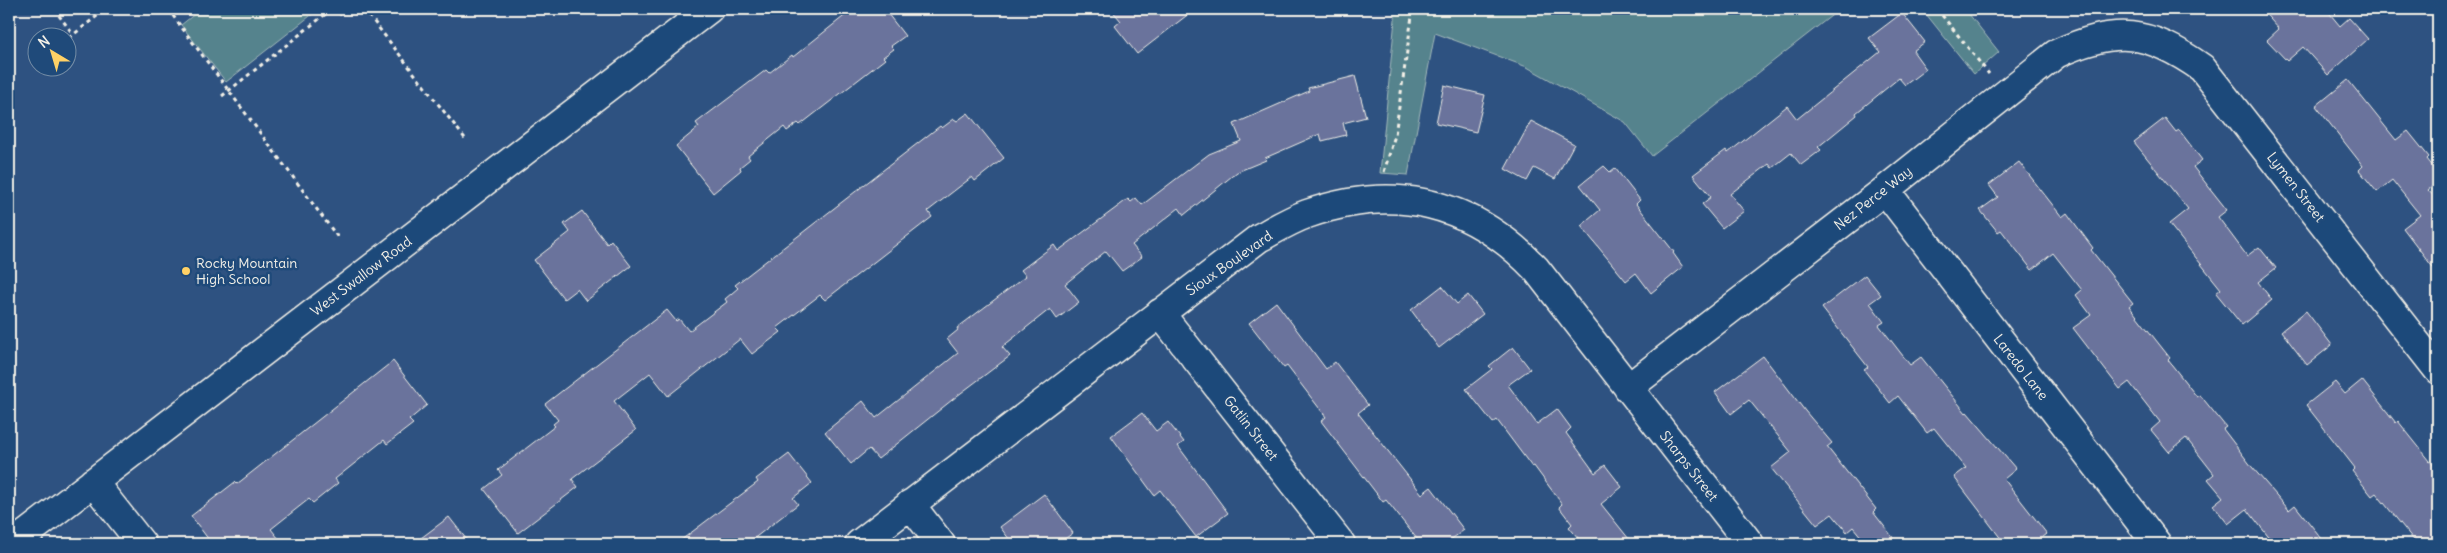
<svg xmlns="http://www.w3.org/2000/svg" width="2447" height="553" viewBox="0 0 2447 553" font-family="Delius,sans-serif">
<rect width="100%" height="100%" fill="#2e5281"/>
<filter id="ink" filterUnits="userSpaceOnUse"><feTurbulence type="fractalNoise" baseFrequency=".02" numOctaves="2"/><feDisplacementMap in="SourceGraphic" scale="10" xChannelSelector="R" yChannelSelector="G"/><feConvolveMatrix kernelMatrix="1 2 1 2 8 2 1 2 1" color-interpolation-filters="sRGB"/></filter>
<g filter="url(#ink)">
<!-- green -->
<path fill="#55838d" stroke="#a4baba" d="M201,9H319L226,82L181,25Z
M1396,9H1840L1652,156L1625,122L1527,67L1435,33L1408,175L1380,173Z
M1922,9H1965L1999,52L1974,74Z"/>
<!-- building -->
<path fill="#6a739c" stroke="#f4f1e8" d="M853,9H884L905,36L891,46L894,49L883,57L885,59L800,125L798,123L787,131L784,127L748,156L750,159L740,167L741,170L713,193L676,146L699,127L696,123L725,101L766,70L769,73L792,55L793,57Z
M1111,9H1195L1137,54L1115,26L1121,21Z
M2261,9H2326L2340,26L2349,18L2368,39L2328,75L2303,47L2287,61L2267,40L2279,29Z
M1902,13L1925,42L1913,51L1926,69L1905,85L1899,78L1856,113L1857,115L1818,147L1821,150L1801,165L1791,153L1772,168L1769,164L1730,194L1744,211L1722,228L1702,204L1711,197L1693,175L1726,150L1728,153L1787,106L1797,119L1880,52L1869,38Z
M1355,76L1366,117L1343,123L1346,135L1322,141L1320,134L1265,158L1266,160L1237,172L1184,215L1179,208L1132,245L1142,257L1122,271L1106,251L1065,284L1079,302L1057,319L1050,309L1002,347L1010,356L957,396L878,459L869,449L851,464L825,432L863,401L876,418L958,353L947,339L958,330L957,328L1026,276L1021,270L1054,245L1058,251L1128,199L1131,202L1136,198L1142,205L1209,154L1241,141L1234,124L1309,91L1308,88Z
M2348,80L2396,140L2408,131L2429,157L2427,159L2438,173V182L2428,190L2438,201V274L2403,228L2420,215L2392,180L2377,192L2359,170L2363,166L2316,106Z
M1444,85L1485,95L1476,132L1436,123Z
M968,113L1004,158L975,181L972,177L928,211L932,217L825,300L820,295L777,328L781,332L752,354L740,339L668,396L650,373L614,401L636,430L572,479L578,487L518,533L484,489L502,475L498,470L555,426L553,424L558,420L545,404L667,310L676,321L679,319L689,331L727,302L725,299L738,288L735,285L940,126L942,128L954,119L957,121Z
M2165,118L2176,132L2179,130L2202,160L2193,167L2227,210L2218,217L2247,256L2259,247L2276,268L2258,282L2272,300L2242,325L2216,293L2221,289L2169,224L2188,209L2134,142Z
M1531,121L1574,144L1555,179L1534,168L1527,181L1505,169Z
M2019,162L2062,217L2067,213L2087,240L2093,248L2091,250L2133,303L2129,306L2170,358L2168,360L2197,397L2200,395L2226,427L2223,429L2252,467L2289,510L2295,505L2326,544H2274L2247,509L2228,524L2213,505L2223,497L2208,479L2214,474L2186,438L2169,452L2151,430L2160,422L2129,382L2120,389L2073,328L2091,315L2076,295L2082,290L2053,253L2032,270L2001,230L1998,232L1980,210L1998,197L1989,185Z
M1604,166L1610,172L1615,168L1640,200L1636,204L1674,252L1673,253L1683,267L1651,293L1636,273L1626,281L1581,226L1600,210L1580,185Z
M582,211L607,244L611,240L631,266L586,301L577,289L564,299L534,260L570,232L564,224Z
M1865,275L1881,295L1870,303L1884,322L1879,325L1910,365L1921,357L1966,413L1967,412L2016,469L2004,479L2047,534L2034,544H2005L1954,477L1966,468L1934,428L1927,433L1898,396L1890,403L1864,370L1868,367L1822,308Z
M1442,286L1457,304L1468,295L1483,314L1439,348L1411,310Z
M1276,302L1326,369L1335,362L1368,405L1358,413L1422,494L1431,487L1464,530L1445,544H1421L1386,500L1383,502L1321,421L1326,417L1287,366L1284,368L1249,323Z
M2306,311L2332,345L2307,365L2281,331Z
M1513,347L1530,369L1508,385L1537,424L1557,409L1571,428L1566,433L1595,473L1605,465L1622,487L1601,504L1633,544H1583L1569,527L1572,524L1559,507L1562,504L1534,466L1532,467L1497,420L1493,423L1466,389L1492,369L1489,366Z
M1763,356L1805,411L1832,443L1827,447L1876,509L1873,512L1898,544H1867L1853,527L1847,532L1832,514L1817,525L1771,468L1791,452L1749,400L1731,414L1715,392Z
M393,361L427,405L409,420L413,424L387,444L384,440L335,479L338,483L313,503L309,499L271,529L283,544H212L191,516L235,482L237,484Z
M2362,380L2396,423L2398,421L2438,471V544H2417L2376,493L2372,496L2352,471L2355,468L2306,405L2335,382L2345,394Z
M1142,413L1156,431L1168,422L1184,442L1178,446L1228,513L1196,537L1160,490L1154,495L1111,436Z
M789,454L812,483L793,498L798,504L747,544H676L758,482L756,479Z
M1044,494L1073,533L1058,544H1013L1000,527Z
M449,517L470,544H413Z"/>
<g fill="none" stroke-linecap="round" stroke-linejoin="round">
<!-- minor casing -->
<g stroke="#f4f1e8" stroke-width="31">
<path id="minor" d="M1885,190L2157,544
M1160,313L1341,544
M1628,388L1885,190L2056,54C2116,26 2148,30 2202,68L2438,370
M93,482L142,544
M910,504L941,544
M13,544L709,9
M859,544L1259,238C1274,230 1290,220 1307,214C1396,183 1471,201 1536,269L1750,544"/>
</g>
<!-- path -->
<path stroke="#f4f1e8" stroke-width="3" stroke-dasharray="4 4" stroke-linecap="butt" d="M54,9L73,34
M168,9L339,239
M334,9L339,15L346,9
M364,9L467,141
M1937,9L1989,74
M69,38L106,9
M222,96L332,9
M1384,172L1395,135L1413,9"/>
<!-- minor -->
<use href="#minor" stroke="#1f4a7a" stroke-width="28"/>
</g>
</g>
<!-- markers -->
<circle fill="#ffd166" stroke="#1f4a7a" stroke-width="2" cx="186" cy="271" r="5"/>
<g text-anchor="middle" stroke-width="5" stroke-linejoin="round" paint-order="stroke">
<!-- street labels -->
<g font-size="14" fill="#f4f1e8" stroke="#1f4a7a">
<text transform="translate(2296 187) rotate(52)" y="5">Lymen Street</text>
<text transform="translate(1873 198) rotate(-38)" y="5">Nez Perce Way</text>
<text transform="translate(1229 263) rotate(-35)" y="5">Sioux Boulevard</text>
<text transform="translate(361 276) rotate(-37)" y="5">West Swallow Road</text>
<text transform="translate(2021 367) rotate(52)" y="5">Laredo Lane</text>
<text transform="translate(1251 428) rotate(52)" y="5">Gatlin Street</text>
<text transform="translate(1689 466) rotate(52)" y="5">Sharps Street</text>
</g>
<!-- poi labels -->
<g font-size="14" fill="#f4f1e8" stroke="#1f4a7a" text-anchor="start">
<text x="196" y="268">Rocky Mountain<tspan x="196" dy="16">High School</tspan></text>
</g>
</g>
<!-- margin -->
<rect width="2447" height="553" fill="none" stroke="#1f4a7a" stroke-width="30"/>
<rect x="15" y="15" width="2417" height="523" fill="none" stroke="#f4f1e8" stroke-width="2" filter="url(#ink)"/>
<!-- north arrow -->
<g transform="translate(52 52) rotate(322)"><circle r="24" fill="#1f4a7a" stroke="#748da6"/>
<path d="M0-4L9 19L0 12L-9 19Z" fill="#ffd166"/>
<text y="-8" font-size="14" font-weight="bold" text-anchor="middle" fill="#f4f1e8">N</text>
</g>
</svg>
